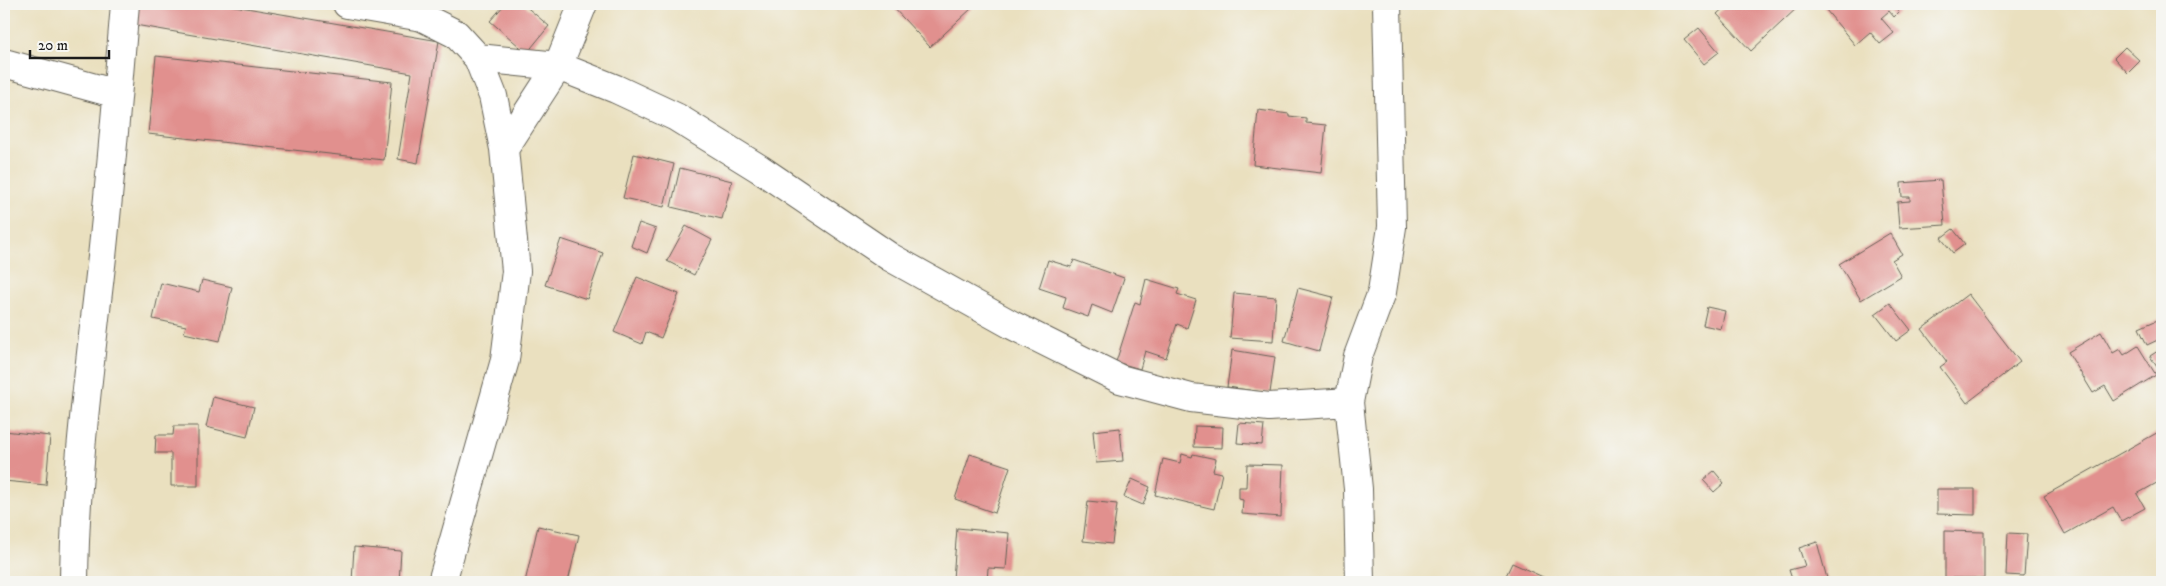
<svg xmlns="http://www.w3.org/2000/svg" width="2166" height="586" viewBox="0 0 2166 586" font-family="'IM FELL DW Pica',serif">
<rect width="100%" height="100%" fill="#f6f6f2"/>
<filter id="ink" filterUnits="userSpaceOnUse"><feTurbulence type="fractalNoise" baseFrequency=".02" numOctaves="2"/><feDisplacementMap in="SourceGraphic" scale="10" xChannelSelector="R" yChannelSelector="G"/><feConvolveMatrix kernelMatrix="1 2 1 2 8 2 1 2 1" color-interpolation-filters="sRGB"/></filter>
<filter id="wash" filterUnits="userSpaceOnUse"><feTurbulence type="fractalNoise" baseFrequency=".0096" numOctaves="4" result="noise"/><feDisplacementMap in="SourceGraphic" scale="20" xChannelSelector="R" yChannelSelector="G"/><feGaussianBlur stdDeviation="1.12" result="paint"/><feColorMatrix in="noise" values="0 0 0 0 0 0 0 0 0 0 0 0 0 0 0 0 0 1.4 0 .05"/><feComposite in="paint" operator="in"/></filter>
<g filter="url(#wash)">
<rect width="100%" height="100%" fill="#eae0bf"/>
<g id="blocks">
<!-- building -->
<path fill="#e1908e" d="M138,4H223L439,41L418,163L398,159L412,73L135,25Z
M505,4H523L549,26L527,53L490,21Z
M890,4H968L972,8L930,47Z
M1728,4H1797L1799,6L1751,51L1717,14Z
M1821,4H1893L1899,12L1894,17L1889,11L1881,18L1894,33L1880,44L1870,32L1855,45Z
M1699,28L1719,52L1704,64L1684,40Z
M2125,47L2140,61L2128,73L2114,58Z
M156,56L392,82L384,160L148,134Z
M1258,110L1289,114V116L1306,118V123L1326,125L1321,173L1253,165Z
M634,154L674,164L664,207L623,198Z
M680,168L732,181L722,219L671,207Z
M1941,180L1945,225L1899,228L1897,202L1910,201V197H1902L1901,183Z
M639,223L656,229L647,253L631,246Z
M686,226L712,240L694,275L667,261Z
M1953,229L1965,244L1953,253L1941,238Z
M1890,233L1902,254L1892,260L1901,276L1861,300L1839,264Z
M561,239L603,253L587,299L545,285Z
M1048,260L1071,267L1074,260L1124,278L1112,313L1092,305L1088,317L1063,308L1066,297L1039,288Z
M637,277L679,294L661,338L646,332L642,344L614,332Z
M1146,279L1179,289L1177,294L1196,300L1187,328L1177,324L1166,358L1145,351L1140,369L1116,362L1135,302L1140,304Z
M202,280L232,287L220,341L184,333L186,326L153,319L161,283L199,292Z
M1298,288L1333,297L1319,351L1284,341Z
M1234,293L1276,297L1273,341L1230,338Z
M1968,294L2020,362L1967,403L1940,367L1947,362L1922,329Z
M1890,303L1911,330L1896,341L1875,314Z
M1707,307L1725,311L1721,329L1703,325Z
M2162,318V338L2147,345L2139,328Z
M2101,332L2113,353L2120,349L2124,355L2138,346L2156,375L2114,401L2105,386L2093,393L2068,352Z
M2161,349L2162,351V375L2150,356Z
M1232,350L1275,357L1270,393L1227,387Z
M213,397L254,407L247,437L206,427Z
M1239,423L1264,425L1262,445L1237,443Z
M174,426H198V486H171V453H155L156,435H173Z
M1195,426L1223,427L1222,448L1194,447Z
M1120,428L1123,461L1096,463L1093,431Z
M2162,430V480L2137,494L2145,508L2121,521L2113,507L2065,534L2044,496Z
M4,431L50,436L46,485L4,481Z
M970,454L1010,467L995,513L955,499Z
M1182,454L1192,457L1193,454L1216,459L1213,471L1222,473L1214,509L1155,495L1163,459L1180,463Z
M1247,464L1283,465L1281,517L1242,514L1243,500L1239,499V487H1246Z
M1714,471L1724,483L1714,492L1703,480Z
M1132,479L1150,487L1143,505L1124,497Z
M1937,489H1975V515L1937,514Z
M1088,501L1117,504L1112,544L1083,541Z
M538,526L579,535L568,582H525Z
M957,528L1009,533L1006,569L988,568L987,582L953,579Z
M1945,531L1984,532V578H1945Z
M2008,533L2027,534L2024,576L2006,575Z
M1817,542L1828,582H1793L1789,570L1805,566L1799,548Z
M354,547L401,551L399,582H352Z
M1512,563L1554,582H1503Z"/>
</g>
</g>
<g filter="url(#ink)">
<use href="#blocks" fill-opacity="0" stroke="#646155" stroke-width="1"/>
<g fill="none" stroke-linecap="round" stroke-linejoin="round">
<!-- minor casing -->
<g stroke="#646155" stroke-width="30">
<path id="minor" d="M347,4L422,17L456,34L478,58L493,96L504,149L516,271L505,360L442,582
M478,58L558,66L616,89L676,117L760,169L890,257L1012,325L1120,379L1191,398L1269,407L1349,402
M4,63L117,94
M504,149L558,66L583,4
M74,582C75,473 90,365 102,257C111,173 118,88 125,4
M1360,582L1358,489L1349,402L1358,356L1382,292L1392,227L1387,4"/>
</g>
<!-- minor -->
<use href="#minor" stroke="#fff" stroke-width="28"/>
</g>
</g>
<!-- margin -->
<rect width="2166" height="586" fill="none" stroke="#f6f6f2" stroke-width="20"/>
<!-- scale -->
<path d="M30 50v8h79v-8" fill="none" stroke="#1c1c1c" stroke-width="2.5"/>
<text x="38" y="50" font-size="15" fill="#1c1c1c" stroke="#f6f6f2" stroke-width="4" paint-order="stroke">20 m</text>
</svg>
